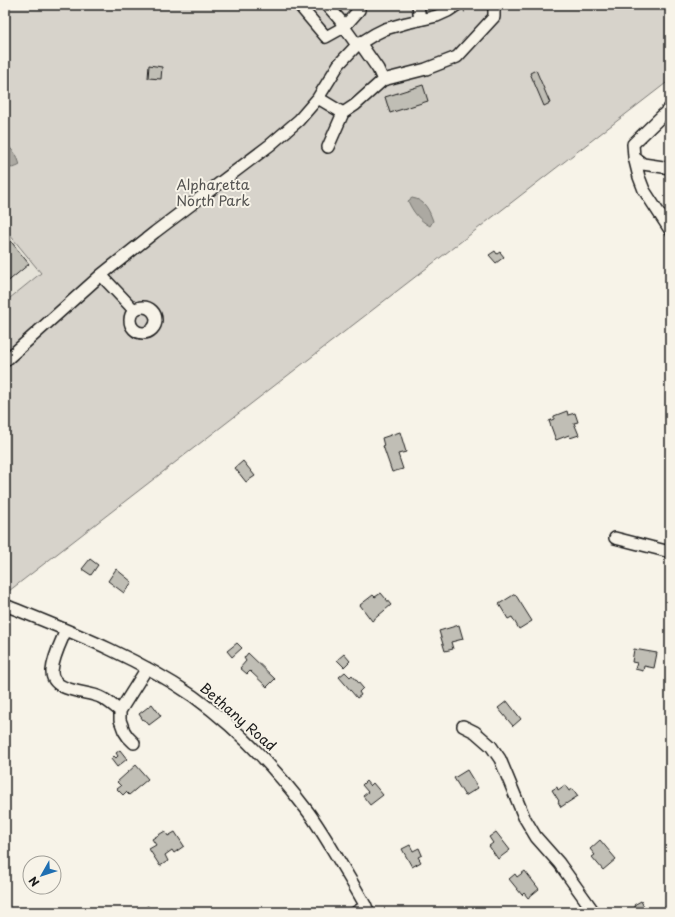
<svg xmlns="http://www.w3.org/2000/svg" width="675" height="917" viewBox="0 0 675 917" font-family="'Playpen Sans',sans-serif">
<rect width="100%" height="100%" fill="#f7f3e8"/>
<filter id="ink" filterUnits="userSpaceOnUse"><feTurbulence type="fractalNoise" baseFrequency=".025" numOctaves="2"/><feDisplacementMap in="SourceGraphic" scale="8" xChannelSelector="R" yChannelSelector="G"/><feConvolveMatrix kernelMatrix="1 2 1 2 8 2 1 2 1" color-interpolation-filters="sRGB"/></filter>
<g filter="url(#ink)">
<!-- built -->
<path fill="#e6e3d9" d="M5,229L41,273L5,302Z"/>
<!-- green -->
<path fill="#d7d3cb" stroke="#7a7874" d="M5,5H670V80L5,594V302L41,273L5,229Z"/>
<!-- water -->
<path fill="#aca9a2" stroke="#72716c" d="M5,142L17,156L20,165C15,168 10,169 5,166Z
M412,198C425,200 429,210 433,221L430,226C419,220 413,212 408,201Z"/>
<!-- building -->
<path fill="#c0beb5" stroke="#1c1c1c" d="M149,65L162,67L161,79L148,78Z
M536,70L550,103L544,106L530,73Z
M423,85L428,101L390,113L385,97Z
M5,234L29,264L5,284Z
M495,251L497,254L500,252L504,257L496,263L489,255Z
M567,411L568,415L575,413L578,422L574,423L579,435L570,438L569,435L556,440L549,421L554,419V416Z
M400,432L406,452L398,454L403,469L392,472L383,446H384L382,438Z
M243,461L255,476L246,482L235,468Z
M90,559L98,565L91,575L82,569Z
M116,569L132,582L124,593L108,581Z
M381,593L391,605L372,621L360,605L373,595L375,597Z
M515,594L532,621L519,629L512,617L508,619L499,604Z
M459,625L463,639L451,642L453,649L445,651L439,631Z
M237,643L242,648L232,657L227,651Z
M634,649L657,653L654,668L644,666L643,671L635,669L637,663L632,662Z
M248,653L275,679L267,687L250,671L247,674L240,668L246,661L244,658Z
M344,654L350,661L344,667L337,660Z
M345,672L350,677L352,675L363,688L359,692L361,695L357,698L339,677Z
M507,701L521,719L513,726L498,708Z
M152,704L161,716L149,725L145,720H143L139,714Z
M120,750L127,759L117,767L111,759L114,756L116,758L118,756L116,753Z
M136,765L148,779L129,795L126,792L123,795L117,789L121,786L117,782Z
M467,770L478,788L465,796L454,778Z
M366,781L370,786L373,783L383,795L370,805L363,796L368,792L362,785Z
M565,785L569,791L573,789L578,796L561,807L558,802L559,801L552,790L557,787L558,790Z
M165,831L168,836L175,832L184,846L174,853L172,850L165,855L168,861L160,866L149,849L156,845L152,839Z
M496,832L510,850L498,859L489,846L493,843L489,837Z
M600,840L616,859L603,870L592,857L595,855L590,849Z
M410,845L413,851L419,848L422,855L418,857L421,862L412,867L402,849Z
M525,871L539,889L528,898L524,893L522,895L509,879L515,874L517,877Z
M641,901L647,912H629L636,908L634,905Z
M148,906L151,912H138Z"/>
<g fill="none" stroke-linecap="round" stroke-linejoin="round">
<!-- minor casing -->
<g stroke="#1c1c1c" stroke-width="14">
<path id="minor" d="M299,5L326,37L344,27L359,10L355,5
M327,5L340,20L344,27L357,45
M418,5L420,20
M360,43L378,69L383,80
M318,98L343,113
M670,108L633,144L634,157L643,164L670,168
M328,147L343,113L355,105L383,80L426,69L457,57L494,17V5
M634,157L639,177L644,190L670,230
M101,275L134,310
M130 320a13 13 0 1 1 26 0a13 13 0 1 1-26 0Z
M5,361L101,275L155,232L270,145L299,120L318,98L339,64L357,45L375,34L385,29L406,23L437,16L448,11L457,5
M615,538L670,552
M5,605C69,631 135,656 193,696C236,727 274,767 306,809C316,822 325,837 334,852C346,872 358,892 369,912
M66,630C61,642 53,657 52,671C51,692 87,691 100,697C107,700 114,706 120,711
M463,726L475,732L491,746L500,759L524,817L536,837L559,863L594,912
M134,743L128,737L124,731L120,720V711L147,668
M356,912L366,906"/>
</g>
<!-- path -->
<path stroke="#1c1c1c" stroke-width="1.5" stroke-dasharray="1 3" stroke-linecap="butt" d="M464,12L472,5"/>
<!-- minor -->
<use href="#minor" stroke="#f7f3e8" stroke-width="11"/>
</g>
</g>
<g text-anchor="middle" stroke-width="4" stroke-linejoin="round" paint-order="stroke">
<!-- park labels -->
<g font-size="14" fill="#545351" stroke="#f7f3e8">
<text x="213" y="190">Alpharetta<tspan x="213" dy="16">North Park</tspan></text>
</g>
<!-- street labels -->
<g font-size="14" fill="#1c1c1c" stroke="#f7f3e8">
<text transform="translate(238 717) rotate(41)" y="5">Bethany Road</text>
</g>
</g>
<!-- margin -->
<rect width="675" height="917" fill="none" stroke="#f7f3e8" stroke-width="20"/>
<rect x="10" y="10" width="655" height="897" fill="none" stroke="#1c1c1c" stroke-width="1.5" filter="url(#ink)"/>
<!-- north arrow -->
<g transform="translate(42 875) rotate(231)"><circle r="19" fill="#f7f3e8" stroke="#9f9d96"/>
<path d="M0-3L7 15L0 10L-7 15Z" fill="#1f6fb2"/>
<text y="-6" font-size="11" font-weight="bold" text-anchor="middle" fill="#1c1c1c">N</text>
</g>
</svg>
